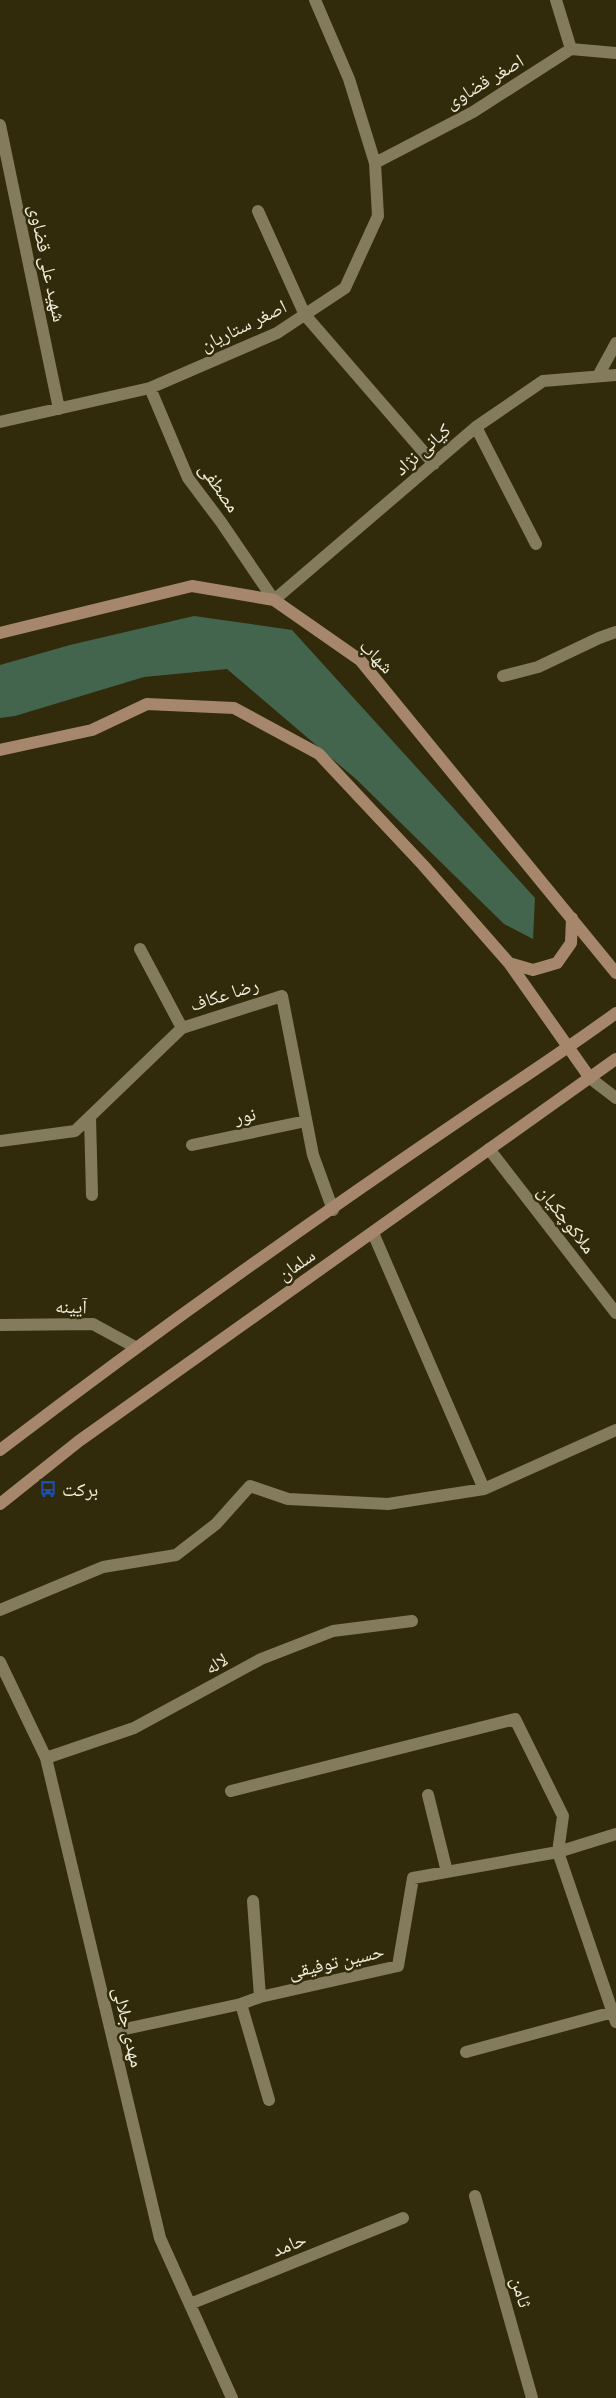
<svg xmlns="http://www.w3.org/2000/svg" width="616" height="2398" viewBox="0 0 616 2398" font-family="'Zilla Slab','Noto Naskh Arabic',serif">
<rect width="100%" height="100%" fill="#312a0b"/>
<!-- forest -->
<path fill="#44654d" d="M194,616L292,630L535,898L533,939L504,924L357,780L227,669L144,677L15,716L0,718V665L70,645Z"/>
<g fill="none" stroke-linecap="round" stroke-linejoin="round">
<!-- street -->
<path stroke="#837b5b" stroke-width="12" d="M556,0L571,49
M0,125L59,409
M375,163L473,112L571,49L616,53
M258,211L305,315L434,464
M598,376L616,343
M150,388L188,478L221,522L274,600L476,427L543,381L616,375
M0,422L150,388L277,333L345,288L378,216L375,163L349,79L315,0
M476,427L536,544
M503,676L538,667L599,638L616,632
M140,949L182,1028
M590,1078L616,1098
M90,1117L92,1195
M0,1141L75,1131L182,1028L282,996L313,1155L333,1210
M192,1145L306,1121
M489,1149L616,1313
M373,1233L484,1489
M0,1325L93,1324L135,1347
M0,1610L103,1567L176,1555L216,1524L250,1486L288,1499L388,1504L484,1489L616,1430
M0,1662L46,1758L160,2238L232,2398
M46,1758L134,1728L261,1659L333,1631L412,1621
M231,1791L515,1719L563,1816L558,1852L616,2022
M428,1795L447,1872
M253,1901L260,1997
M241,2004L269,2100
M111,2032L241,2004L260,1997L398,1966L413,1878L558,1852L616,1834
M466,2052L613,2012
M475,2196L532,2398
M190,2304L403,2218"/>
<!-- secondary -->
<path stroke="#a6876b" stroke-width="12" d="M0,633L192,586L274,600L360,660L616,973
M0,750L92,730L147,704L234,708L319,754L423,865L509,963L590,1078
M509,963L533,970L557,963L571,943L572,918
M0,1450C152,1334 308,1223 466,1116C516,1082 567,1049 616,1013
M0,1504L79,1441L616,1059"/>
</g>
<!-- icons -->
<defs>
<g id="bus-bare" transform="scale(1.35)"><path d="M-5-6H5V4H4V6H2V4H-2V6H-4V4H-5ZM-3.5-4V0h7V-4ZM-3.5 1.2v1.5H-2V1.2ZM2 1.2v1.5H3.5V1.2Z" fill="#1a4fb4" stroke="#312a0b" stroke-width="2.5" paint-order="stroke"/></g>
</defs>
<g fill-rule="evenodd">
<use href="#bus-bare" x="48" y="1489"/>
</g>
<g text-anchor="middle" stroke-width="5" stroke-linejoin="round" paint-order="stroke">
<!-- street labels -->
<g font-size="19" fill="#f0ecda" stroke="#312a0b">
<text transform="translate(484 81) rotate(-31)" y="7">اصغر قضاوی</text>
<text transform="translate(48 263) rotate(78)" y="7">شهید علی قضاوی</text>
<text transform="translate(243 325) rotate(-26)" y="7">اصغر ستاریان</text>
<text transform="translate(422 449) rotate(-41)" y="7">کیانی نژاد</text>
<text transform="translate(220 487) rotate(55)" y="7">مصطفی</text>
<text transform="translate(377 656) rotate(45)" y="7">شهاب</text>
<text transform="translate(224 994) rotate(-18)" y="7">رضا عکاف</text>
<text transform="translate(245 1115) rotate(-12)" y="7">نور</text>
<text transform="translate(567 1219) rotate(52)" y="7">ملاکوچکیان</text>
<text transform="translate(296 1264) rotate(-35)" y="7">سلمان</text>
<text transform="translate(71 1306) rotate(1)" y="7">آیینه</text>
<text transform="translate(216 1663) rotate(-30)" y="7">لاله</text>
<text transform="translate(336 1961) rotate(-13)" y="7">حسین توفیقی</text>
<text transform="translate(129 2027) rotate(77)" y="7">مهدی جلالی</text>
<text transform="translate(289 2244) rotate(-22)" y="7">حامد</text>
<text transform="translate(522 2292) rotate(74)" y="7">ثامن</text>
</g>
<!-- poi labels -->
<g font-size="19" fill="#f0ecda" stroke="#312a0b" text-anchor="start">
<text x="62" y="1496">برکت</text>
</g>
</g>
</svg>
